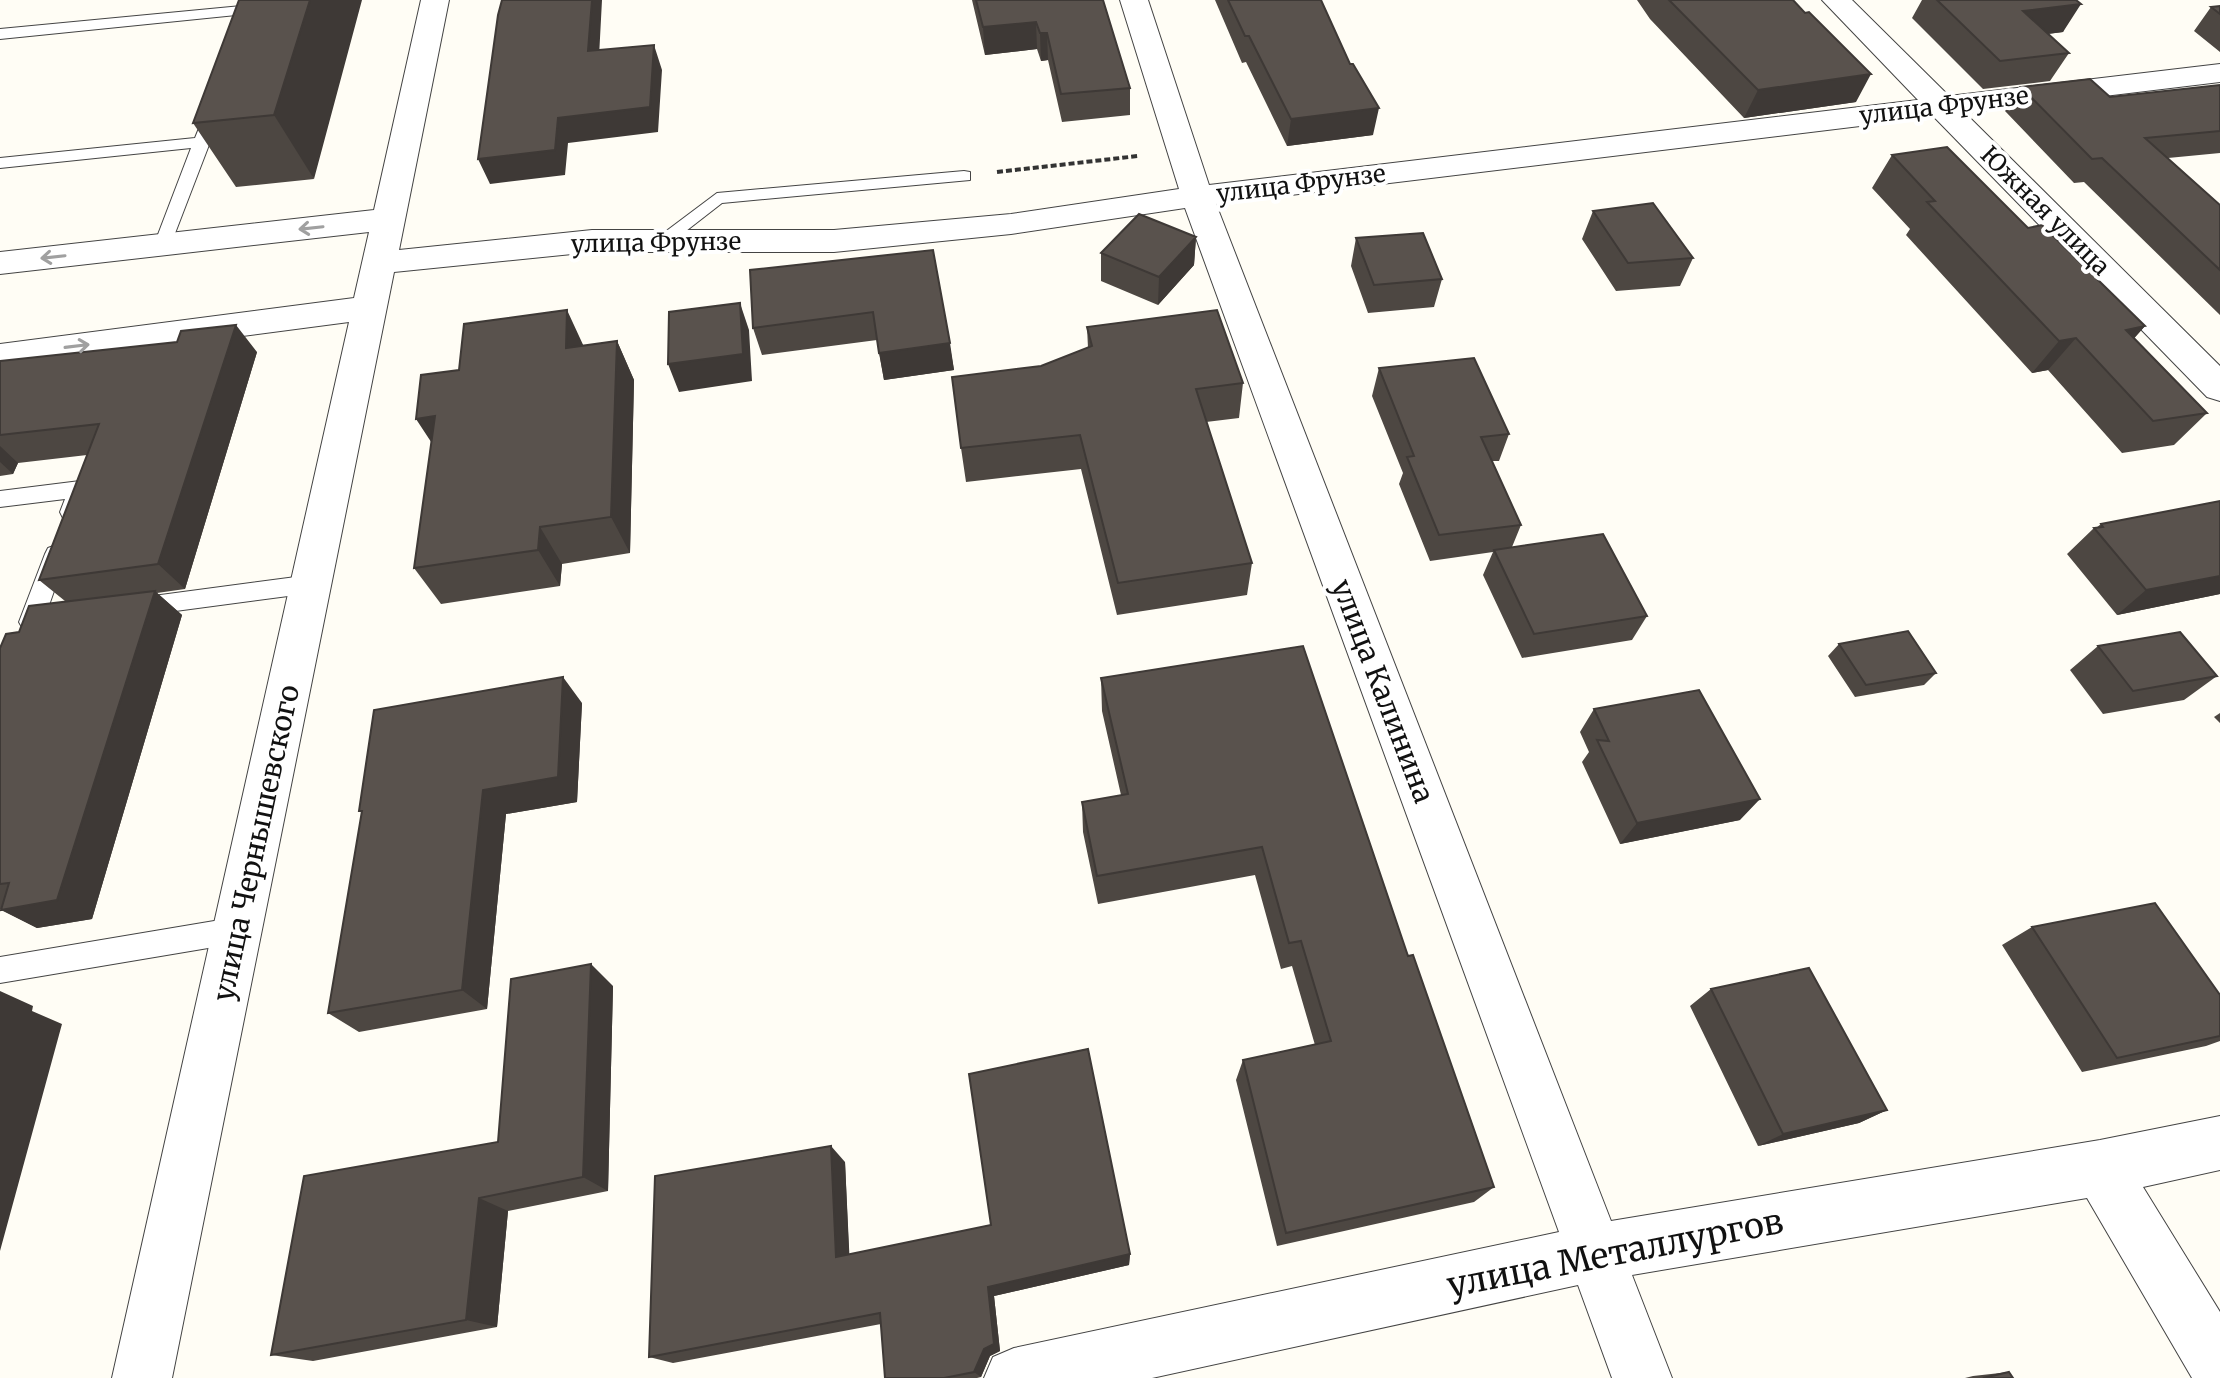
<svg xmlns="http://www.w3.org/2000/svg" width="2220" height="1378" viewBox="0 0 2220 1378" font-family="Merriweather,serif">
<rect width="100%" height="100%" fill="#fffdf5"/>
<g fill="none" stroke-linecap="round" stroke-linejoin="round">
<!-- service casing -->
<g stroke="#444" stroke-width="2">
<path id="service" d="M252,5L260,10L257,13L0,39V29Z
M214,106L222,111L169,249L163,251L154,245L191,148L0,168V158L195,138L206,111Z
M964,171L970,172V180L722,203L668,245H656L653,241L717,193Z
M80,481L91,489L79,518H63L60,512L65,499L0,507V491Z
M56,545L64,548L67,554L47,611L54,613L58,620L54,627L31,631L23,629L19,622L45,554L48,548Z
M311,575L319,578L322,584L319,590L311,593L138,616L130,614L127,607L130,600L138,598Z
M238,917L248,921L252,930L248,939L238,943L0,983V957Z"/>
</g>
<!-- minor casing -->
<g stroke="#444" stroke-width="2">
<path id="minor" d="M421,0H449L399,250L592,230H834L1011,214L1179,189L1120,0H1148L1209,185L1918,100L1822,0H1852L1949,96L2220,64V82L1965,113L2220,366V401L2207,397L1934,117L1216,204L1611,1221L2100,1140L2220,1116V1170L2143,1187L2220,1312V1378H2192L2087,1198L1632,1275L1672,1378H1612L1578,1285L1152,1378H984L993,1357L1014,1348L1559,1232L1185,208L1011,234L834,252H592L394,272L172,1378H112L349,322L0,368V344L354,298L369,232L0,274V252L374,210Z"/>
</g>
<!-- path -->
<path stroke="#333" stroke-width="4" stroke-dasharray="6 3" stroke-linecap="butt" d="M997,172L1138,156"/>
<!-- service -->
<use href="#service" fill="#fff" fill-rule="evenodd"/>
<!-- minor -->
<use href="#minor" fill="#fff" fill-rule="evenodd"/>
</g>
<!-- wall -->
<path fill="#4d4742" d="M239,0L314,179L236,187L193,123Z
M972,0H1103L1130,88V115L1062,122L1048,60L1041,61L1037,49L985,55Z
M1215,0H1321L1350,64L1373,135L1287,146L1246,62L1242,63Z
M1637,0H1793L1856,102L1744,118L1650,19Z
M1922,0H2076L2063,32L2048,34L2069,53L2050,81L1983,89L1912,18Z
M2220,6V52L2194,31L2211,7Z
M2220,85V153L2168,158L2220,205V315L2084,182L2074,183L2005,111L2021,87L2110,97Z
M1892,155L2028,228L2145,326L2134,338L2207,413L2174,445L2122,453L2048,370L2032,373L1906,235L1910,229L1872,188Z
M1593,211L1693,258L1680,286L1616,291L1582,239Z
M1196,237L1194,265L1158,305L1101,281V253Z
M1356,238L1442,279L1434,307L1368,313L1351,266Z
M933,250L954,370L884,380L877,340L762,355L753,328Z
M1087,327L1243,383L1239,418L1206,422L1252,563L1247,595L1117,615L1081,469L966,482L961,448L1041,366L1088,348Z
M617,341L634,380L630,553L562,564L560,586L441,604L414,568L459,370L584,346Z
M257,352L185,589L157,593L182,615L92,919L37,928L0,909V648L19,632L65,601L39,580L87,455L18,463L13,474L0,476V361Z
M1379,368L1509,434L1499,461H1492L1521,525L1512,547L1647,616L1632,640L1522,658L1483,575L1493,552L1430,561L1399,484L1403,473L1372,396Z
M2101,524L2220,594L2117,615L2067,554L2094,528H2096Z
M1839,644L1936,673L1924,685L1855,697L1828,656Z
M2098,646L2217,676L2184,700L2103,714L2070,670Z
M1101,678L1408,956L1494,1187L1474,1202L1277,1246L1236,1080L1243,1060L1315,1045L1292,966L1281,969L1255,875L1098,904L1083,832L1082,802L1121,795L1102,711Z
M582,703L577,802L506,814L487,1009L359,1032L328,1013Z
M1594,709L1740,820L1620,844L1582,762L1589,752L1580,732Z
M2220,713V723L2214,717Z
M2032,927L2220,995V1041L2206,1046L2082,1072L2002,945Z
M613,986L608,1191L508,1211L497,1327L313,1361L271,1355L498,1142Z
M1711,989L1887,1110L1859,1123L1758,1146L1690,1006Z
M845,1162L849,1254H1130L1129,1265L994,1296L1000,1351L990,1356L981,1377L977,1378H885L881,1324L673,1363L649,1357Z
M2009,1372L2013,1378H1965L1973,1376Z"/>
<!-- shaded-wall -->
<path fill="#3e3936" d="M310,0H362L314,179L274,115Z
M592,0H602L598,76L588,51Z
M2081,4L2063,32L2006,39L2023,11Z
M1036,22L1037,49L985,55L983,27Z
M1040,33H1047L1048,60L1041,61Z
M654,45L662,70L658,132L568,143L565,175L490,184L478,159L558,118Z
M1871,74L1856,102L1744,118L1758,90Z
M1379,108L1373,135L1287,146L1291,119Z
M1196,237L1194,265L1158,305L1159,277Z
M740,303L749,330L752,381L679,392L668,364Z
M567,310L585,349L566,348Z
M236,325L257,352L185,589L158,564Z
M2145,326L2116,359L2126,330Z
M2076,338L2048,370L2032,373L2059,341Z
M617,341L634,380L630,553L611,517Z
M950,343L954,370L884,380L879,353Z
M435,416L441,457L416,419Z
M0,446L18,463L13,474L0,462Z
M540,527L562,564L560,586L538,550Z
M2220,576V594L2117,615L2146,590Z
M155,591L182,615L92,919L37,928L1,910Z
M563,677L582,703L577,802L506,814L487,1009L462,990L483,790Z
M1760,799L1740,820L1620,844L1637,823Z
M591,964L613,986L608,1191L583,1177Z
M0,991L33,1006L32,1011L62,1024L0,1251Z
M1887,1110L1859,1123L1758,1146L1783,1134Z
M831,1146L845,1162L850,1268L836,1257Z
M479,1198L508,1211L497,1327L466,1320Z
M1130,1254L1129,1265L994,1296L1000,1351L990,1356L981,1377L974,1372L988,1287Z"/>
<!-- building -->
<path fill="#59524d" stroke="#3e3936" stroke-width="2" d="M239,0H310L274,115L193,123Z
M502,0H592L588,51L654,45L650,107L558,118L555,150L478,159L498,15Z
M976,0H1103L1130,88L1061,94L1047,33H1040L1036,22L983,27Z
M1228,0H1321L1350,64H1353L1379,108L1291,119L1249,36H1245Z
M1669,0H1793L1805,13L1809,12L1871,74L1758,90Z
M1937,0H2076L2081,4L2023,11L2069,53L2000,61Z
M2220,6V14L2211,7Z
M2090,79L2110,97L2220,85V131L2145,138L2220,205V270L2102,158L2092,159L2021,87Z
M1947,147L2028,228L2042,225L2145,326L2126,330L2207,413L2153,421L2076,338L2059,341L1927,202L1935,201L1892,155Z
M1653,203L1693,258L1628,263L1593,211Z
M1139,214L1196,237L1159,277L1101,253Z
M1423,233L1442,279L1374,285L1356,238Z
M933,250L950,343L879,353L873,312L753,328L750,270Z
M740,303L743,354L668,364L669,312Z
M567,310L566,348L617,341L611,517L540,527L538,550L414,568L435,416L416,419L421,375L459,370L464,324Z
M1217,310L1243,383L1196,389L1252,563L1118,583L1080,435L961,448L952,377L1041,366L1092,346L1087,327Z
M236,325L158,564L39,580L99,424L0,435V361L177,342L181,331Z
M1474,358L1509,434L1481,437L1521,525L1439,535L1407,457L1414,456L1379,368Z
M2220,501V576L2146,590L2094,528L2103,527L2101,524Z
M1603,534L1647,616L1534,634L1494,550Z
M155,591L57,900L1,910L9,883L0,884V648L6,634L19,632L29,606Z
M1908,631L1936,673L1866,685L1839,644Z
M2180,632L2217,676L2133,691L2098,646Z
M1303,646L1408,956L1413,955L1494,1187L1286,1233L1243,1060L1331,1041L1301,941L1289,943L1262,847L1097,876L1082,802L1128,794L1101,678Z
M563,677L558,777L483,790L462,990L328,1013L362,811H359L374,710Z
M1699,690L1760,799L1637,823L1597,740L1609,741L1594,709Z
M2155,903L2220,995V1036L2117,1058L2032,927Z
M591,964L583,1177L479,1198L466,1320L271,1355L304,1176L498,1142L511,979Z
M1809,968L1887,1110L1783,1134L1711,989Z
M1088,1049L1130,1254L988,1287L994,1344L984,1349L974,1372L944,1378H885L880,1313L649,1357L655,1176L831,1146L836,1257L991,1225L969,1074Z
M2009,1372L2013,1378H1983Z"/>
<!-- one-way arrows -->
<defs><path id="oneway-shaft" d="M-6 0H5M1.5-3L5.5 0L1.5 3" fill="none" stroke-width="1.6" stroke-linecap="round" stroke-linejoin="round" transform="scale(2)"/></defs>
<g stroke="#a0a0a0">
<use href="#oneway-shaft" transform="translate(311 228) rotate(174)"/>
<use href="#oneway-shaft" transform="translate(53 257) rotate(174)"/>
<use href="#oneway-shaft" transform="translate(77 346) rotate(-7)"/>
</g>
<g text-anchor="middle" stroke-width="8" stroke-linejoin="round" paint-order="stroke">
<!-- far-street labels -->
<g font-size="24" fill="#111" stroke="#fff">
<text transform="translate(1944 106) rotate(-7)" y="8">улица Фрунзе</text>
<text transform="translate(1301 184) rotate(-7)" y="8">улица Фрунзе</text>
<text transform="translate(2045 211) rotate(45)" y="8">Южная улица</text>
<text transform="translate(656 243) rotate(-1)" y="8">улица Фрунзе</text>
</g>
<!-- street labels -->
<g font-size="28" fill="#111" stroke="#fff">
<text transform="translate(1383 691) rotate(69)" y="10">улица Калинина</text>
<text transform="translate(256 843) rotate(-78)" y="10">улица Чернышевского</text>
</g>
<!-- near-street labels -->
<g font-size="34" fill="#111" stroke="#fff">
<text transform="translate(1615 1253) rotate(-11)" y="12">улица Металлургов</text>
</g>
</g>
</svg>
